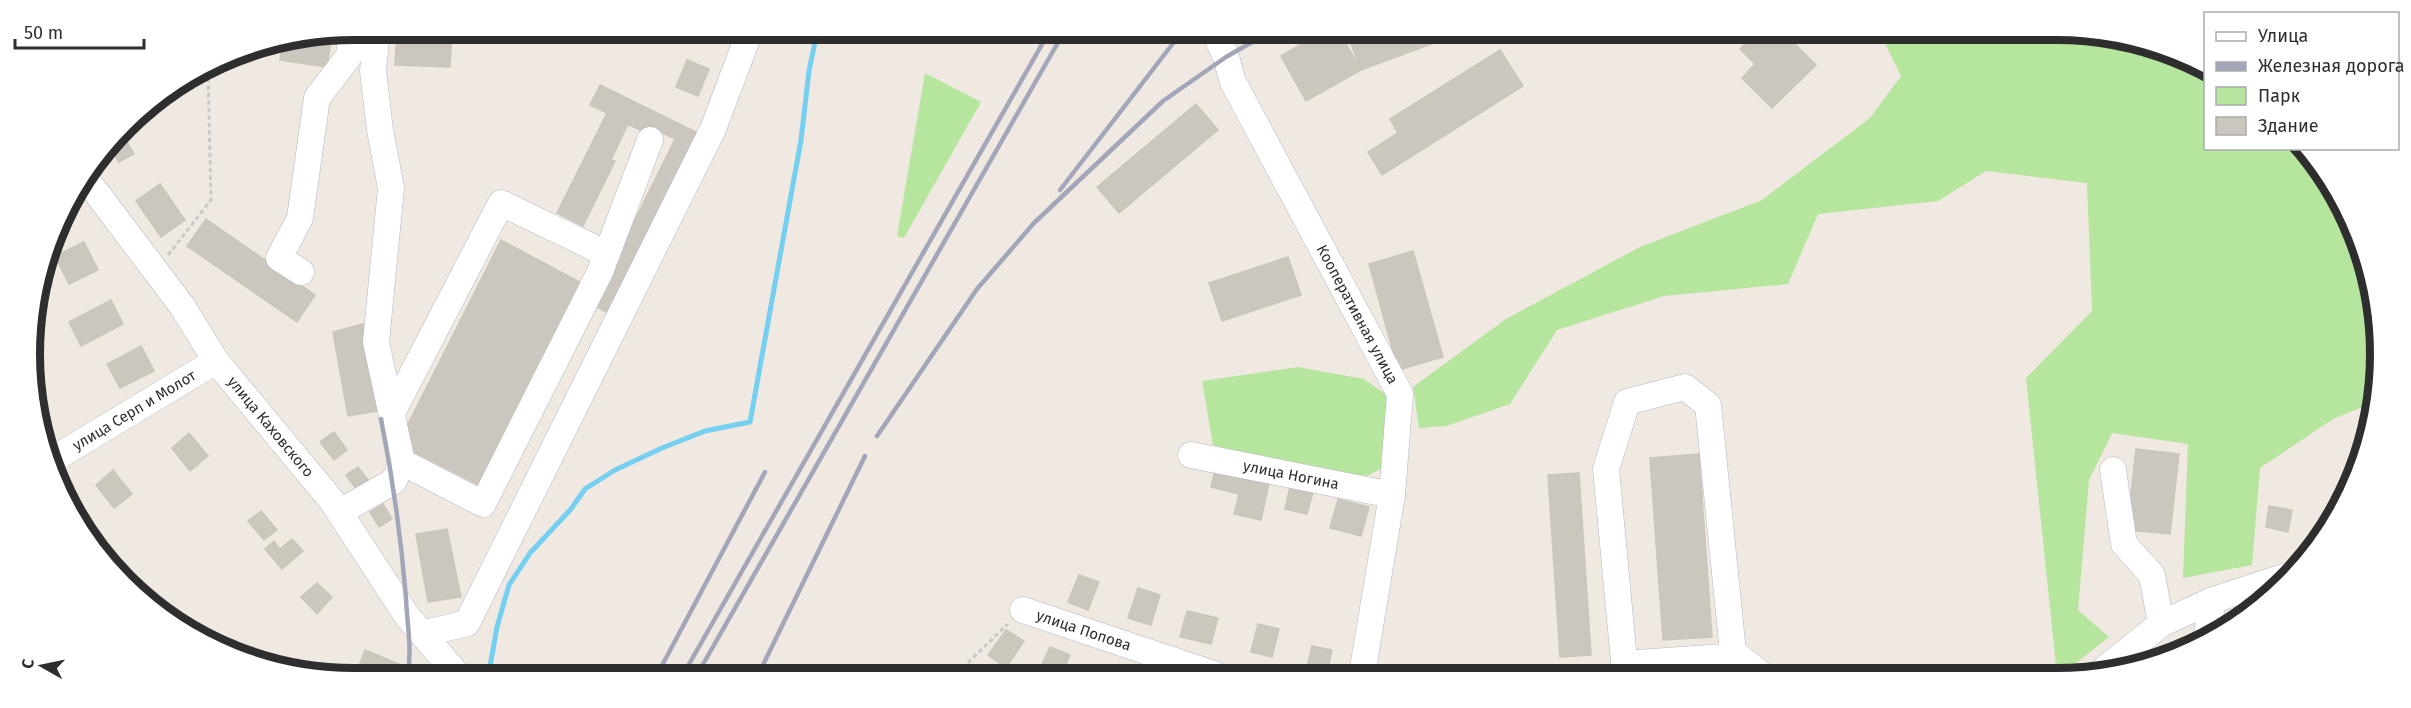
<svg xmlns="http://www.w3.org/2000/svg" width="2411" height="708" viewBox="0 0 2411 708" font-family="'Fira Sans',sans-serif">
<rect width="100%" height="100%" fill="#efe9e1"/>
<!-- green -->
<path fill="#b6e59e" d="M1881,35L2120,36L2205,72L2206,148L2301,149L2326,174L2375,290V402L2333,419L2260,468L2252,565L2183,578L2188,444L2112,433L2089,480L2078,610L2109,637L2061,675H2057L2026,378L2092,311L2087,183L1986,171L1938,201L1818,214L1788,284L1664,296L1557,330L1510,404L1446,426L1419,428L1413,387L1506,319L1640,247L1762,200L1870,118L1901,76Z
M925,73L981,102L904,238L897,236Z
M1298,367L1364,379L1392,399L1384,467L1367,476L1280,463L1213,445L1202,381Z"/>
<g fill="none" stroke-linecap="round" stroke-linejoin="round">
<!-- stream -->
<path stroke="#75cff0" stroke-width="5" d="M489,672L497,627L509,585L530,553L571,509L585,489L615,470L662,448L705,431L750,422L801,140L809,71L817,32"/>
</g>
<!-- building -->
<path fill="#cbc7bf" stroke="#cbc5ba" stroke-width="1.5" d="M397,30H452L450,67L395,65Z
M1320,33H1340L1361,70L1306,101L1281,56Z
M1347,33L1458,34L1361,70Z
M332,34L327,67L280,60L282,44Z
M1753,35H1786L1816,65L1772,108L1742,78L1755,64L1740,49Z
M1500,50L1523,86L1382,175L1368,152L1398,133L1390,119Z
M687,60L709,69L698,96L676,87Z
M600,85L700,134L610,314L593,305L675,139L653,128L650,135L628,124L611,160L615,161L583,226L557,213L607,113L590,105Z
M1196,104L1218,130L1119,213L1097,187Z
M122,134L134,154L119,162L111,149Z
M160,184L185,220L161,237L136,201Z
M206,219L315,295L297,322L187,246Z
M501,240L587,286L485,488L398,444Z
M84,242L98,270L69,284L55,256Z
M1413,251L1443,357L1398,370L1369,264Z
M1288,257L1301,295L1222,321L1209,283Z
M111,300L123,324L81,346L69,322Z
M363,324L378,411L348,416L333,332Z
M141,346L154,371L120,388L107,364Z
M334,432L347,450L334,460L320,442Z
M189,433L208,456L190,471L172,448Z
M2136,449L2179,454L2170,534L2127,530Z
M1699,454L1712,637L1663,640L1650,458Z
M358,467L369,481L357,490L346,475Z
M113,470L132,494L114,508L96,485Z
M1215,470L1269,483L1261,520L1234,514L1239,494L1211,487Z
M1579,473L1591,655L1560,657L1548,475Z
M1290,487L1313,492L1307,514L1285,509Z
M1338,499L1369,507L1361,536L1330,528Z
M383,504L392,519L379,527L370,512Z
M2269,506L2292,510L2288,532L2266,527Z
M261,511L277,530L264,540L248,521Z
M447,529L461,597L428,602L416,534Z
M292,539L303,551L282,569L265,549L274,541L280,549Z
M1079,575L1099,582L1088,610L1068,602Z
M317,583L332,597L317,614L301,597Z
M1138,588L1160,595L1151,625L1128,618Z
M1187,611L1218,618L1211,644L1180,637Z
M1258,624L1279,629L1272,657L1251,652Z
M1006,630L1024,641L1006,668L988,655Z
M1312,646L1332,650L1327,674H1305Z
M1050,647L1070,655L1062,673H1038Z
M365,650L401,665L398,672H374L359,666Z"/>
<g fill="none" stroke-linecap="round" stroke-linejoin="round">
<!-- minor casing -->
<g stroke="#b4b7c1" stroke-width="27">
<g id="minor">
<path id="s1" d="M1215,33L1226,57L1233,82L1400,394L1392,495L1362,674"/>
<path id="s2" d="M87,180L182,306L216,361L332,501L407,616L455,672"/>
<path d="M301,272L279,258L300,218L317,98L349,56L352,30"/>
<path d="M392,413L501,203L607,254"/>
<path id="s3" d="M1191,455L1392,495"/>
<path id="s4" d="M52,460L216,361"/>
<path d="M402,462L483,504L600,272L650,140"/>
<path d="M2113,470L2124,544L2152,575L2161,624"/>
<path d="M340,512L394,481L402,462L376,342L391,188L380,130L373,71L377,30"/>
<path id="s5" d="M1023,610L1214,674"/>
<path d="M422,634L467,623L713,129L750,31"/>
<path d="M2206,638L2213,600"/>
<path d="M1624,664L1737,656"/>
<path d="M1623,674L1624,661L1606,469L1627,402L1685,387L1708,405L1733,652L1762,675"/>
<path d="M2097,675L2161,624L2213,600L2289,575"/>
</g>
</g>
<!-- path -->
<path stroke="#c9c9c9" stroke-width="3" stroke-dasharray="4.5 3" stroke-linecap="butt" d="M168,255L211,200L208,69
M957,673L1008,624"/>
<!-- minor -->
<use href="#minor" stroke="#fff" stroke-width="26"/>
<!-- rail -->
<path stroke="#a3a6b8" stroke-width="4.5" d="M1060,190L1181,33
M381,419C393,479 401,538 406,598C407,624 412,647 408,672
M877,436L977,289L1034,223L1163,101L1226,57L1268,33
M658,673L765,472
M684,673L1049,32
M698,673L1064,32
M759,673L865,456"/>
</g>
<g text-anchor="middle" stroke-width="5" stroke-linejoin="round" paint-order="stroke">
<!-- street labels -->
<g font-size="15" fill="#2e2e2e" stroke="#fff">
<text dy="5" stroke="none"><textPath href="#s1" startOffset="316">Кооперативная улица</textPath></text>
<text dy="5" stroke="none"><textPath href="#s4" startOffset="96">улица Серп и Молот</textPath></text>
<text dy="5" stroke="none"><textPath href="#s2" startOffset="308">улица Каховского</textPath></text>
<text dy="5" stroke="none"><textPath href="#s3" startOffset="102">улица Ногина</textPath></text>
<text dy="5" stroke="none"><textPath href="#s5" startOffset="64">улица Попова</textPath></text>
</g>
</g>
<!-- crop -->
<path d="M0 0H2411V708H0ZM354 40H2056A314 314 0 0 1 2370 354V354A314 314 0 0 1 2056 668H354A314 314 0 0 1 40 354V354A314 314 0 0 1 354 40Z" fill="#fff" fill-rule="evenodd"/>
<path fill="none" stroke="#2e2e2e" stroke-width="8" d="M354 40H2056A314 314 0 0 1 2370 354V354A314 314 0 0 1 2056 668H354A314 314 0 0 1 40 354V354A314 314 0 0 1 354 40Z"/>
<!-- legend -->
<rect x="2204" y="12" width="195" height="138" fill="#ffffff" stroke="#ababab" stroke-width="1.5"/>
<rect x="2216" y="32" width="30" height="9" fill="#ffffff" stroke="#ababab" stroke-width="1.5"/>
<text x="2258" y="42" font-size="18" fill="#2e2e2e">Улица</text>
<rect x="2216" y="62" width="30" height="9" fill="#a3a6b8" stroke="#ababab" stroke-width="1.5"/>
<text x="2258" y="72" font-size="18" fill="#2e2e2e">Железная дорога</text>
<rect x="2216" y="87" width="30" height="18" fill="#b6e59e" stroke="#ababab" stroke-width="1.5"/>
<text x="2258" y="102" font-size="18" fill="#2e2e2e">Парк</text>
<rect x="2216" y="117" width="30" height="18" fill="#cbc7bf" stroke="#ababab" stroke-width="1.5"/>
<text x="2258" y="132" font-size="18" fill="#2e2e2e">Здание</text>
<!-- north arrow -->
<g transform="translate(42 666) rotate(279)" stroke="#ffffff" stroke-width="4.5" paint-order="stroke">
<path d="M0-4.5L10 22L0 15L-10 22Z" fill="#2e2e2e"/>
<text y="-9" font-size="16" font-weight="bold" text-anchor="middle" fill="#2e2e2e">С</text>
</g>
<!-- scale -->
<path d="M15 39v9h129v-9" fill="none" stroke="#2e2e2e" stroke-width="3"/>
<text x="24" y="39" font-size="18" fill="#2e2e2e" stroke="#ffffff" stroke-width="4.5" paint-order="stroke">50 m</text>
</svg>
